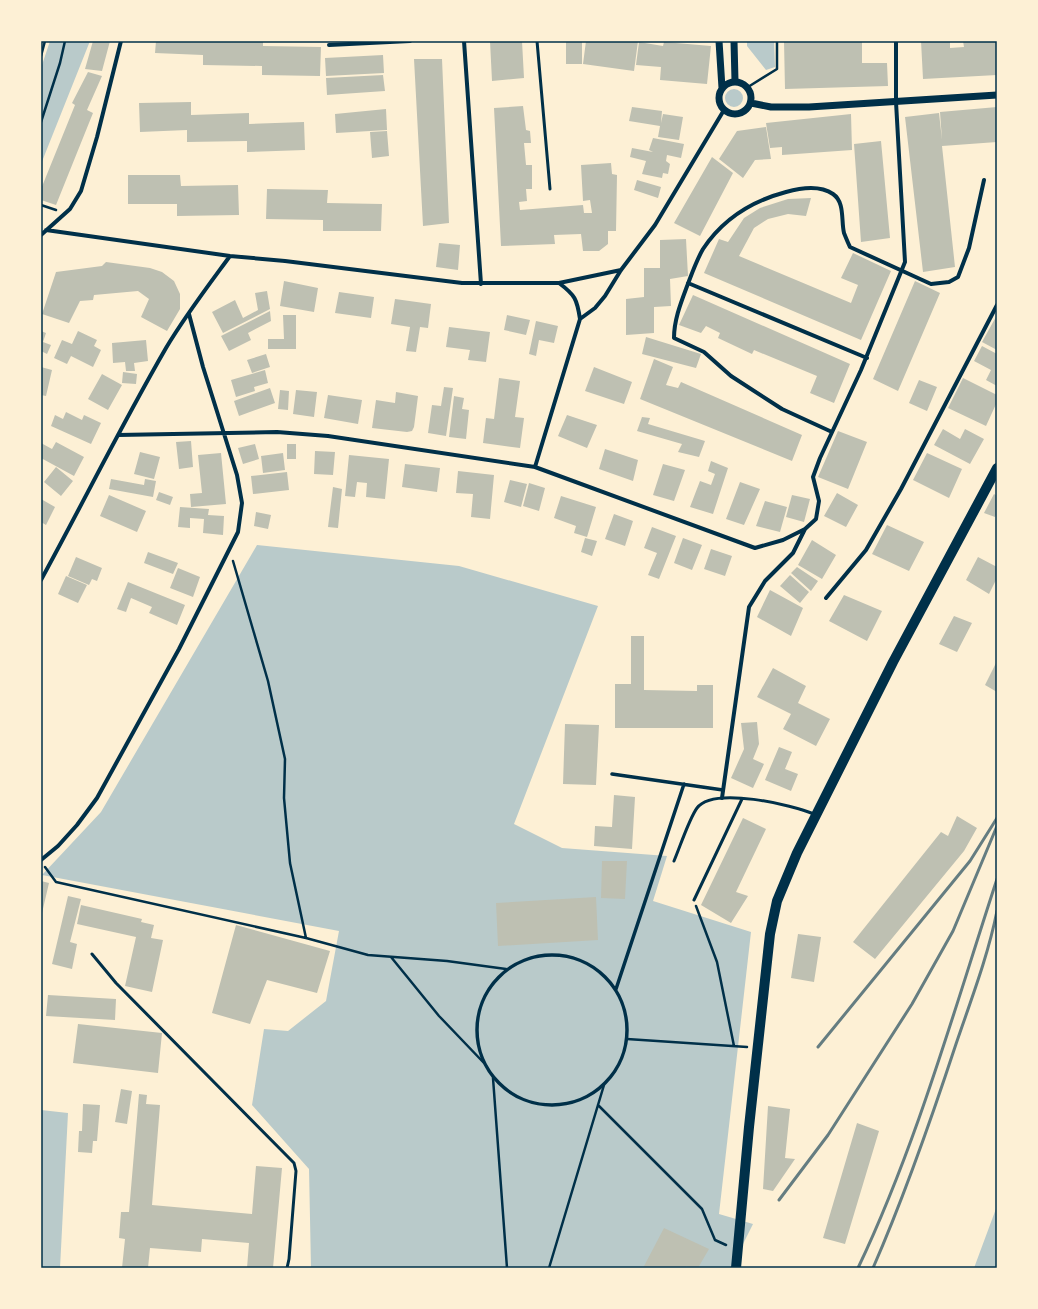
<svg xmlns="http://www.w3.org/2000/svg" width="1038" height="1309" viewBox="0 0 1038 1309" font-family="'Fira Sans Condensed',sans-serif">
<rect width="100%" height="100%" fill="#fdf0d5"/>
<!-- green -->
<path fill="#b9caca" d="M50,41H90L41,164V68Z
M747,41H774L775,67L766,70L747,46Z
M725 98a9 9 0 1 1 18 0a9 9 0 1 1-18 0Z
M257,545L459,566L598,606L514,824L562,848L667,856L653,901L751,932L719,1214L753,1224L731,1268H311L309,1169L252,1105L264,1029L288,1031L326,1001L339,931L42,875L101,812Z
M41,1110L68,1113L60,1268H41Z
M997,1206V1268H974Z"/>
<!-- building -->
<path fill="#bec0b2" d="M93,41H110L102,71L85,69Z
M156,41H263V46L321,47L320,76L262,75V66L203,65V55L155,53Z
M490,41H522L524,78L492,81Z
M566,41H582V64H566Z
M586,41H638L634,71L583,64Z
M784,41H862V63H887L888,86L785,89Z
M921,41H950V48L964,47L963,41H997V75L923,79Z
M639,42L663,46L664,42L711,46L707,84L660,80L661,67L636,65Z
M383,55L384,73L326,76L325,58Z
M414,59H442L449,223L423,226Z
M88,72L102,76L87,110L93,113L56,205L41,200V189L75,105L72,103Z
M383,75L385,91L327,95L326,78Z
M191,102V115L249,113V124L304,122L305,150L247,152V141L187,142V130L140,132L139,103Z
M523,106L526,130L530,131L531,143H524L526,165H532V189H526L527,201L519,202L520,210L583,205L584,213H592L590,200L583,201L581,165L611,163L612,174L617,175L616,231H608V244L599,251H583L581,234L554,235L555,244L501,246L494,108Z
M632,107L662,111L661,123L663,114L683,117L679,140L658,137L660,126L629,121Z
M997,107V142L942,146L955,267L923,272L905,117L939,113L942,140L940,112Z
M386,109L387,130L336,133L335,114Z
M851,114L852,150L782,155V147L770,148L766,123Z
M766,127L771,159L755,160L743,178L719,159L737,131Z
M387,131L389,156L372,158L370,132Z
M653,138L684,144L681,158L667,155L666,161L670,164L668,174L663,173L662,178L642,174L646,161L630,157L632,148L653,152L649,150Z
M881,141L890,238L861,242L854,144Z
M712,157L733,173L700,236L674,223Z
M128,175H180L181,186L238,185L239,215L177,216V204H128Z
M637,180L661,187L658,198L634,190Z
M267,189L328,190L327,203L382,204L381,231H323V220L266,219Z
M811,198L806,216L788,214L768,219L754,228L739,256L851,303L858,285L841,278L853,253L891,271L861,340L704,273L719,239L728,242L744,218L760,208L788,199Z
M686,239L688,276L670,279L671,306L654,307V333L626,335V299L644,297V268H660V240Z
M439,243L460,245L458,270L436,267Z
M106,262L150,268L162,272L174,281L180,294V309L167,331L141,317L149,299L138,291L94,295L93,300L80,301L69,323L42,314L56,272L102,266Z
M284,281L318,288L314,312L280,306Z
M915,281L940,293L898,391L873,379Z
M267,291L270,309L223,333L212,312L235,300L243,318L258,310L255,293Z
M339,292L374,297L371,318L335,313Z
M693,295L850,364L834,403L810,393L817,376L754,350L752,354L718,338L720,333L706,326L701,333L679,325Z
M395,299L431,304L428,328L420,327L416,352L406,351L410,327L391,324Z
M270,311L271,321L248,333L251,340L229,351L221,336Z
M283,315H296V349H268V339H284Z
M507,315L530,320L526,335L504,330Z
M997,315V350L982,342Z
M536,321L558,326L554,343L539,340L536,356L529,354Z
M449,327L490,332L486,362L468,360L470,350L446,347Z
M41,331L46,333L43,342L51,345L47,354L41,351Z
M78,331L97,340L94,346L101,350L93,367L71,356L67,364L54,358L62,340L72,344Z
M646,337L701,354L696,368L642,354Z
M146,340L148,361L134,363L135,371H126L125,362L113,363L112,343Z
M982,346L997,354V386L986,380L991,370L974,361Z
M266,354L270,367L252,373L247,360Z
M654,359L673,367L666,385L678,388L681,382L802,435L792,461L640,399Z
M41,367L52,370L46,396L41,395Z
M594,367L632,382L624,404L585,391Z
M265,370L268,383L254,387L255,391L236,397L231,380Z
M123,372L137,374L136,384L122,383Z
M102,374L122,385L108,410L88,399Z
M499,378L520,381L515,417L524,418L520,448L483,443L486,418L494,419Z
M963,378L997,395V402L986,426L948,408Z
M919,380L937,387L927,411L909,403Z
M444,387L453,388L446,436L428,433L432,405L441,406Z
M270,388L275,403L239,416L234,401Z
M280,390L289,391L288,410L278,409Z
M296,390L317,392L314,417L293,414Z
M396,392L418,396L414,427L412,431L407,432L372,428L376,400L395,403Z
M328,395L362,400L358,424L324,418Z
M454,396L464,398L462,409L469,410L466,439L449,437Z
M66,412L82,420L84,415L101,423L91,444L51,426L55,415L63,419Z
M567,415L597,425L587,448L558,436Z
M642,417L650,418L648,424L705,441L699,457L678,452L682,444L637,431Z
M943,429L960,439L965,429L984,439L970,464L934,445Z
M838,431L867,442L848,489L818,477Z
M191,441L193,467L179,469L176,442Z
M56,442L84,457L74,476L41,458V443L52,449Z
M255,444L259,459L243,464L238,448Z
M287,444H296V459H287Z
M605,449L638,460L633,481L599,469Z
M315,451L335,452L333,475L314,474Z
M140,452L160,457L154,479L134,474Z
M221,453L226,504L191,507L190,494L202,493L198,455Z
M283,453L285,470L263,473L261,456Z
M927,453L962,469L949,498L913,480Z
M349,455L389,459L385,499L366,497L367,483L357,482L355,497L345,496Z
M711,461L728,468L713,514L690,507L700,481L711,485L715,474L708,471Z
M405,464L440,468L437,492L402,487Z
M663,464L685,470L674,501L653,495Z
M56,467L73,481L61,496L44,482Z
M458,471L494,475L490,519L471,517L473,494L456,493Z
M287,472L289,490L253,494L251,476Z
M111,479L144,485L145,479L156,481L153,497L109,489Z
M510,480L527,484L521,507L504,502Z
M740,482L760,489L744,525L726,519Z
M529,483L545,488L539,511L523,506Z
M333,487L342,489L338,528L328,527Z
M159,492L173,497L170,505L156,500Z
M837,493L858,505L846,527L824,516Z
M994,494L997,496V513L995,517L984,513Z
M109,495L146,511L137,532L100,516Z
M792,495L810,499L804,522L786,517Z
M561,496L596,507L587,537L574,533L576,526L554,518Z
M41,499L55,507L46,525L41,522Z
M765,501L787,507L780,532L756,526Z
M180,507L209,509L208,515L224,516L223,535L203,533L204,519L190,518V528L178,527Z
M256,512L271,515L268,529L254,526Z
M614,514L633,521L625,546L605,539Z
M887,525L924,542L909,571L872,554Z
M652,527L676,536L659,579L648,575L657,553L644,548Z
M585,538L597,541L592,556L581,552Z
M683,538L702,545L692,570L674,563Z
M812,540L836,555L822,579L798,565Z
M711,549L732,556L725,576L704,569Z
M148,552L178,563L173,574L144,563Z
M76,557L102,568L97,581L92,579L89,585L68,576Z
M978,557L997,567V578L989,594L966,580Z
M797,567L818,581L811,591L791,573Z
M178,568L200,577L193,597L170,588Z
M790,575L809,592L800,603L780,586Z
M66,576L87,585L78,603L58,594Z
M128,582L185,605L177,625L149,613L152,607L131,598L126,612L117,609Z
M770,590L803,608L791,636L757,617Z
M844,595L882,611L867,641L829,621Z
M954,616L972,623L957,652L939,644Z
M631,636H644V690L697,691V685H713V728H615V684H631Z
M997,661V692L985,685Z
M773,668L806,686L798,703L830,719L816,746L783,729L791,714L757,697Z
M757,722L759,744L753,759L764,764L753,788L731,778L744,749L741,723Z
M565,724L599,725L596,785L563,784Z
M779,747L792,752L785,769L798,774L791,791L765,780Z
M614,795L635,797L632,849L594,846L595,826L612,827Z
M957,816L977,828L964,851L875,959L853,942L941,832L948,836Z
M743,818L766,829L736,892L748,896L731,923L701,905Z
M602,861H627L625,899L601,898Z
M41,881L49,883L42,913H41Z
M68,896L81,899L70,942L77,944L72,969L52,964Z
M596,897L598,940L498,946L496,903Z
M81,905L142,919L141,922L154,925L151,938L163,940L152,992L125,986L136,937L77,924Z
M236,925L330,951L317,993L267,980L250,1024L212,1013Z
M798,934L821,937L814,982L791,978Z
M48,995L116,999L115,1020L46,1016Z
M78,1024L162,1033L158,1073L73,1063Z
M121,1089L132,1091L127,1124L115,1122Z
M139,1094L147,1095L146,1104L160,1105L152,1205L252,1214L256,1166L282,1168L273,1268H247L249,1243L202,1239L201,1252L150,1248L148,1268H122L125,1239L119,1238L121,1212H129Z
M83,1104L100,1105L97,1141H93L92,1153L78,1152L79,1131H82Z
M768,1106L790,1109L785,1158L795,1159L773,1191L763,1189Z
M857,1123L879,1131L845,1244L823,1238Z
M664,1228L709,1249L698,1268H691L686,1266L685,1268H643Z"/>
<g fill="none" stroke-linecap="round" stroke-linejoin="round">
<!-- path -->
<path stroke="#003049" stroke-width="2.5" d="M41,56L45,41
M748,87L777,69V41
M41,122L60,63L65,41
M41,205L56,210
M233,561L268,681L285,759L284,798L290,863L306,938
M45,867L56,882L306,938L368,955L447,961L506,969
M696,906L717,962L734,1046
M391,957L439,1016L484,1063
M627,1039L747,1047
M493,1078L507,1268
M598,1105L702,1209L715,1240L726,1245
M549,1268L604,1085"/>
<!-- service -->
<path stroke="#003049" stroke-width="3" d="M537,41L550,189
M674,861C680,847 689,819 697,808C713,786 793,805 814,814
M694,900L742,799
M92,954L116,983L294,1163L296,1171L289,1259L287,1268"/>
<!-- pedestrian -->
<path stroke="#003049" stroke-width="3.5" d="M612,774L723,790
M477 1030a75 75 0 1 1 150 0a75 75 0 1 1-150 0Z
M616,989L684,784"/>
<!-- minor -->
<path stroke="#003049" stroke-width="4" d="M464,41L481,284
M329,45L410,41
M46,230L230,256L285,261L462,283H559L621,270
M41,235L70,209L81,191L97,137L121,41
M688,283L867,358
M580,319L595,308L605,296L621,270L655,225L724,110
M832,432L782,409L731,376L704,352L674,338C674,321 680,305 686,289C691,276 696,261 703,249C723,219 752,201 786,192C800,188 820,185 833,194C845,202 841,221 844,233C846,238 848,243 850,247L931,284L949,282L958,277L969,248L984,180
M118,435L277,432L328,436L535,467L755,548L783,540L805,529L816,519L819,501L813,477L820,458L861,370L905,262L896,102V41
M535,467L580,319C577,299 575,295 559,283
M41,580C83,503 122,424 166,348C185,316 208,286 230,256
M826,598L866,550L901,489L997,305
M722,798L749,607L765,581L793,553L805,529
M41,860L58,846L77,825L97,798L179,649L238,532L242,503L237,475L203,367L189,314"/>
<!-- tertiary -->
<path stroke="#003049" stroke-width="7" d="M719,41L722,88
M734,41L735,81
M719 98a16 16 0 1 1 32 0a16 16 0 1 1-32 0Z
M751,103L771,107H809L997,95"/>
<!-- primary -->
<path stroke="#003049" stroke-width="10" d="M736,1268L749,1127L770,934L777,901L797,853L893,662L997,468"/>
<!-- rail -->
<path stroke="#657d81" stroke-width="3" d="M818,1047L970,861L997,818
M779,1200L828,1135L912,1004L953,931L997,826
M858,1268C917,1144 954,1010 997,879
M873,1268C905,1195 931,1120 956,1044C971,1000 988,956 997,911"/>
</g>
<!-- border -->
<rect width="1038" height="1309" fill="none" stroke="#fdf0d5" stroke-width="84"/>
<rect x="42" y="42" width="954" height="1225" fill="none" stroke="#003049" stroke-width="1.5"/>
</svg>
